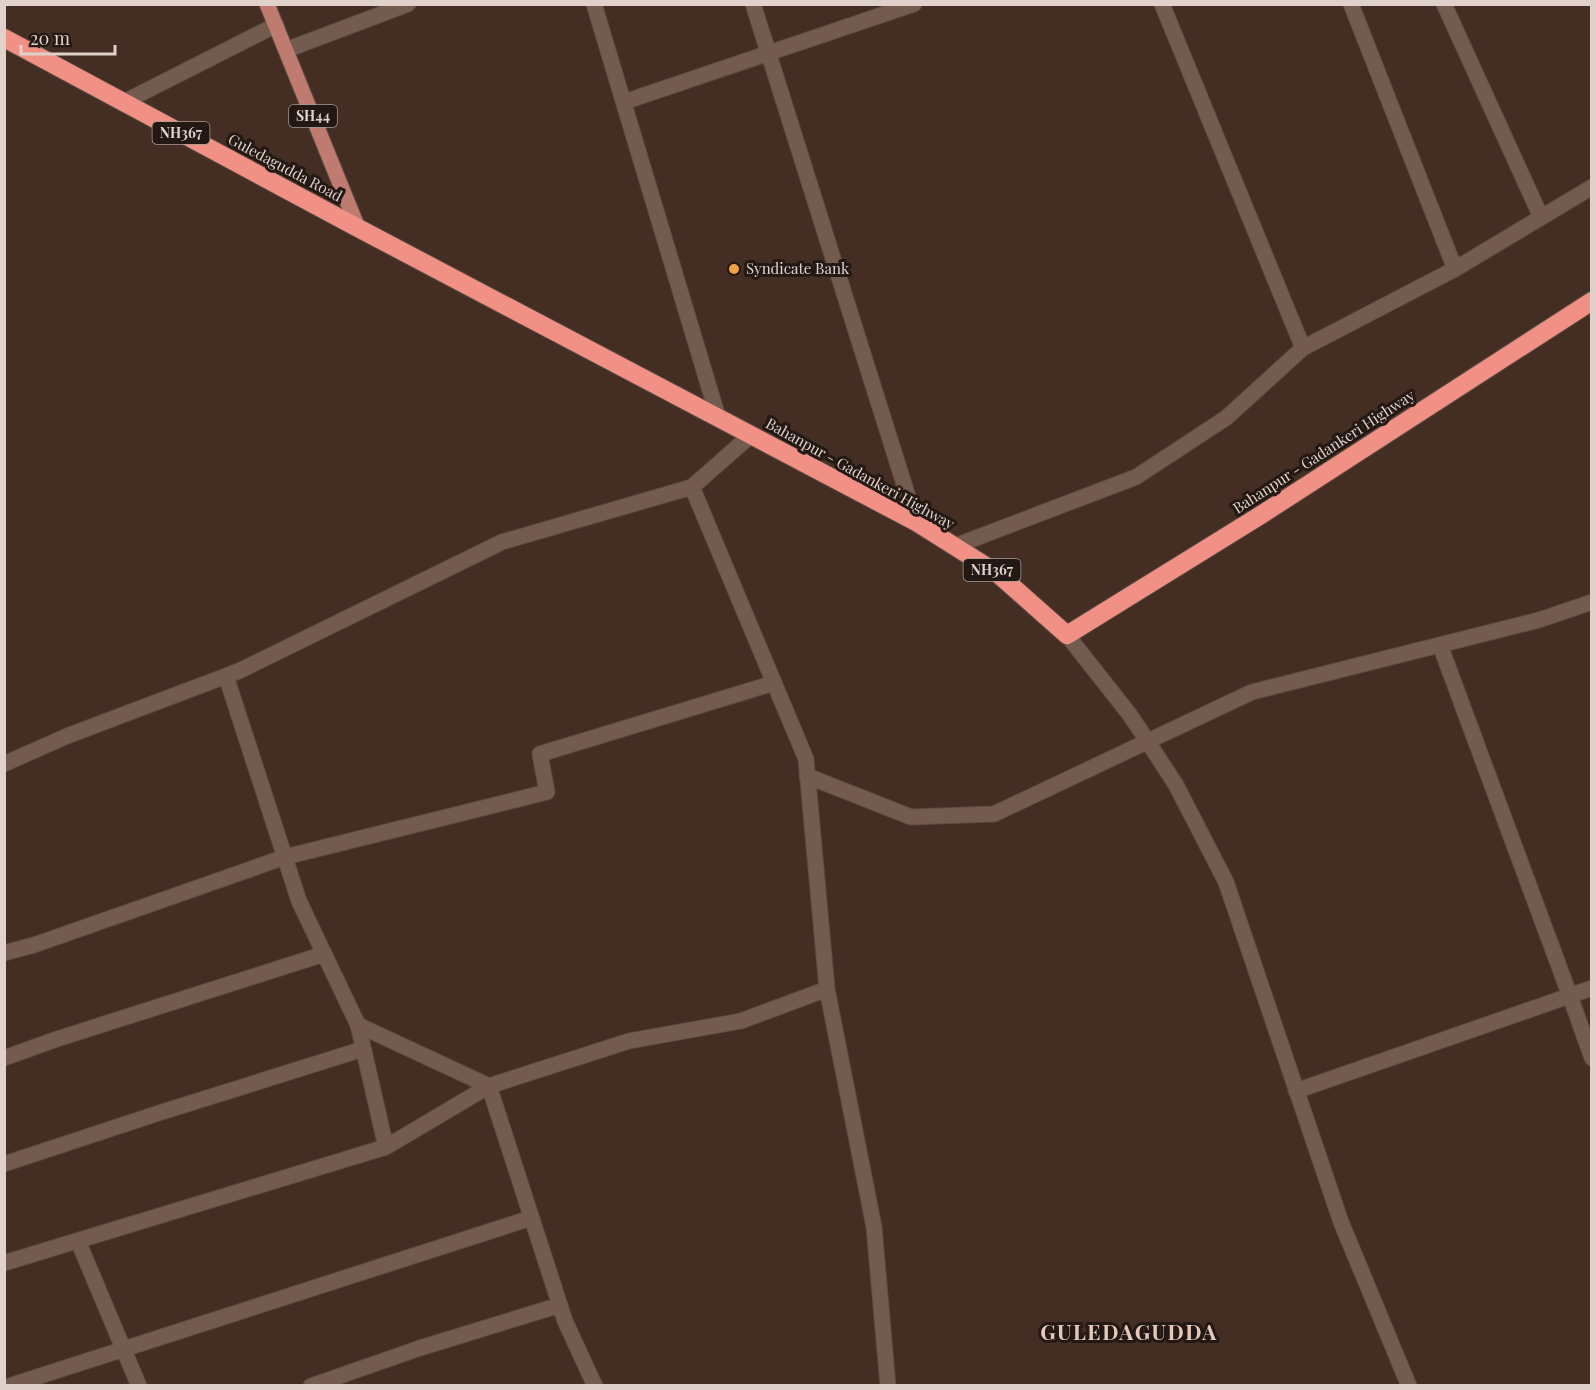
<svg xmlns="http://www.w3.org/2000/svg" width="1596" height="1390" viewBox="0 0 1596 1390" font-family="'Playfair Display',serif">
<rect width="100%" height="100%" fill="#442d22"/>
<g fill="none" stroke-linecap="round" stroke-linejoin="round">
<!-- street casing -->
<g stroke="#5c4a40" stroke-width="17">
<path id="street" d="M594,4L718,417
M753,4L916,522
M1351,4L1455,269
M1444,4L1541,217
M286,50L408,4
M124,102L276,25
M624,102L914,4
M1303,348L1455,269L1592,187
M692,487L806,759L827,989L874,1227L888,1386
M955,546L1136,477L1226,418L1303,348L1162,4
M1440,645L1570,996L1592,1058
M4,764L67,736L239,671L502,542L692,487L751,435
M807,776L911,817L994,814L1252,692L1539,620L1592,602
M4,953L34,945L285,857L547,792L540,754L774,683
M358,1025L386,1147
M4,1058L57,1039L324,954
M1296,1091L1592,988
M4,1164L162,1112L363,1049
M78,1241L139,1386
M4,1263L386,1147L489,1086L358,1025L299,901L226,676
M9,1386L531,1218
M311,1386L420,1348L560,1305
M595,1386L565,1321L489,1086L629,1041L741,1021L827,989"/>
</g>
<!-- secondary casing -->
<g stroke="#5c4a40" stroke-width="17">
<path id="secondary" d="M1067,635L1130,715L1148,742L1176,785L1226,882L1341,1222L1409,1386"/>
</g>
<!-- primary casing -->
<g stroke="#5c4a40" stroke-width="17">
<path id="primary" d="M267,4L358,228"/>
</g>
<!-- highway casing -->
<g stroke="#5c4a40" stroke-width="20">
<path id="highway" d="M4,38L358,228L916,522L997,573L1067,635L1264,513L1592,301"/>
</g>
<!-- street -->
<use href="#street" stroke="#745b4f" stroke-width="15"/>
<!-- secondary -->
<use href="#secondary" stroke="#745b4f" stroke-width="15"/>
<!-- primary -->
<use href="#primary" stroke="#bf7b6f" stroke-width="15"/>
<!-- highway -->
<use href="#highway" stroke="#f19085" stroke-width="18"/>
</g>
<!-- markers -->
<circle fill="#f3a442" stroke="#231813" stroke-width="2" cx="734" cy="269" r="6"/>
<g text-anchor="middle" stroke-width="6" stroke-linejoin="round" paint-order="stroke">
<!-- shield labels -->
<g fill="#231813" stroke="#a79a93" stroke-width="1.5">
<rect x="289" y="105" width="48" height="22" rx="4.5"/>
<rect x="152.5" y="122" width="57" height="22" rx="4.5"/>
<rect x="963.5" y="559" width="57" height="22" rx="4.5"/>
</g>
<g font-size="14" font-weight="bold" fill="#e0d1ca">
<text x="313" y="121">SH44</text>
<text x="181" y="138">NH367</text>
<text x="992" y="575">NH367</text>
</g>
<!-- street labels -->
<g font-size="15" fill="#e0d1ca" stroke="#231813">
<text transform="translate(285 168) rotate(28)" y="5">Guledagudda Road</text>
<text transform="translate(1324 452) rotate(-33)" y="5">Bahanpur - Gadankeri Highway</text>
<text transform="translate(860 474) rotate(29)" y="5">Bahanpur - Gadankeri Highway</text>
</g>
<!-- poi labels -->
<g font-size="15" fill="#e0d1ca" stroke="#231813" text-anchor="start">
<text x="746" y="274">Syndicate Bank</text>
</g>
<!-- district labels -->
<g font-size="21" font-weight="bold" letter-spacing="1.5" fill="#e4c8ba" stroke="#231813">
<text x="1129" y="1340">GULEDAGUDDA</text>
</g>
</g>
<!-- border -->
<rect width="1596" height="1390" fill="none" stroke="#e0d1ca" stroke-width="12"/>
<!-- scale -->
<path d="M21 45v9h94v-9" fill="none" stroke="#e0d1ca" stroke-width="3"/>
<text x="30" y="45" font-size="18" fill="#e0d1ca" stroke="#231813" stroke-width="4.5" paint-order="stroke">20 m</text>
</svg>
